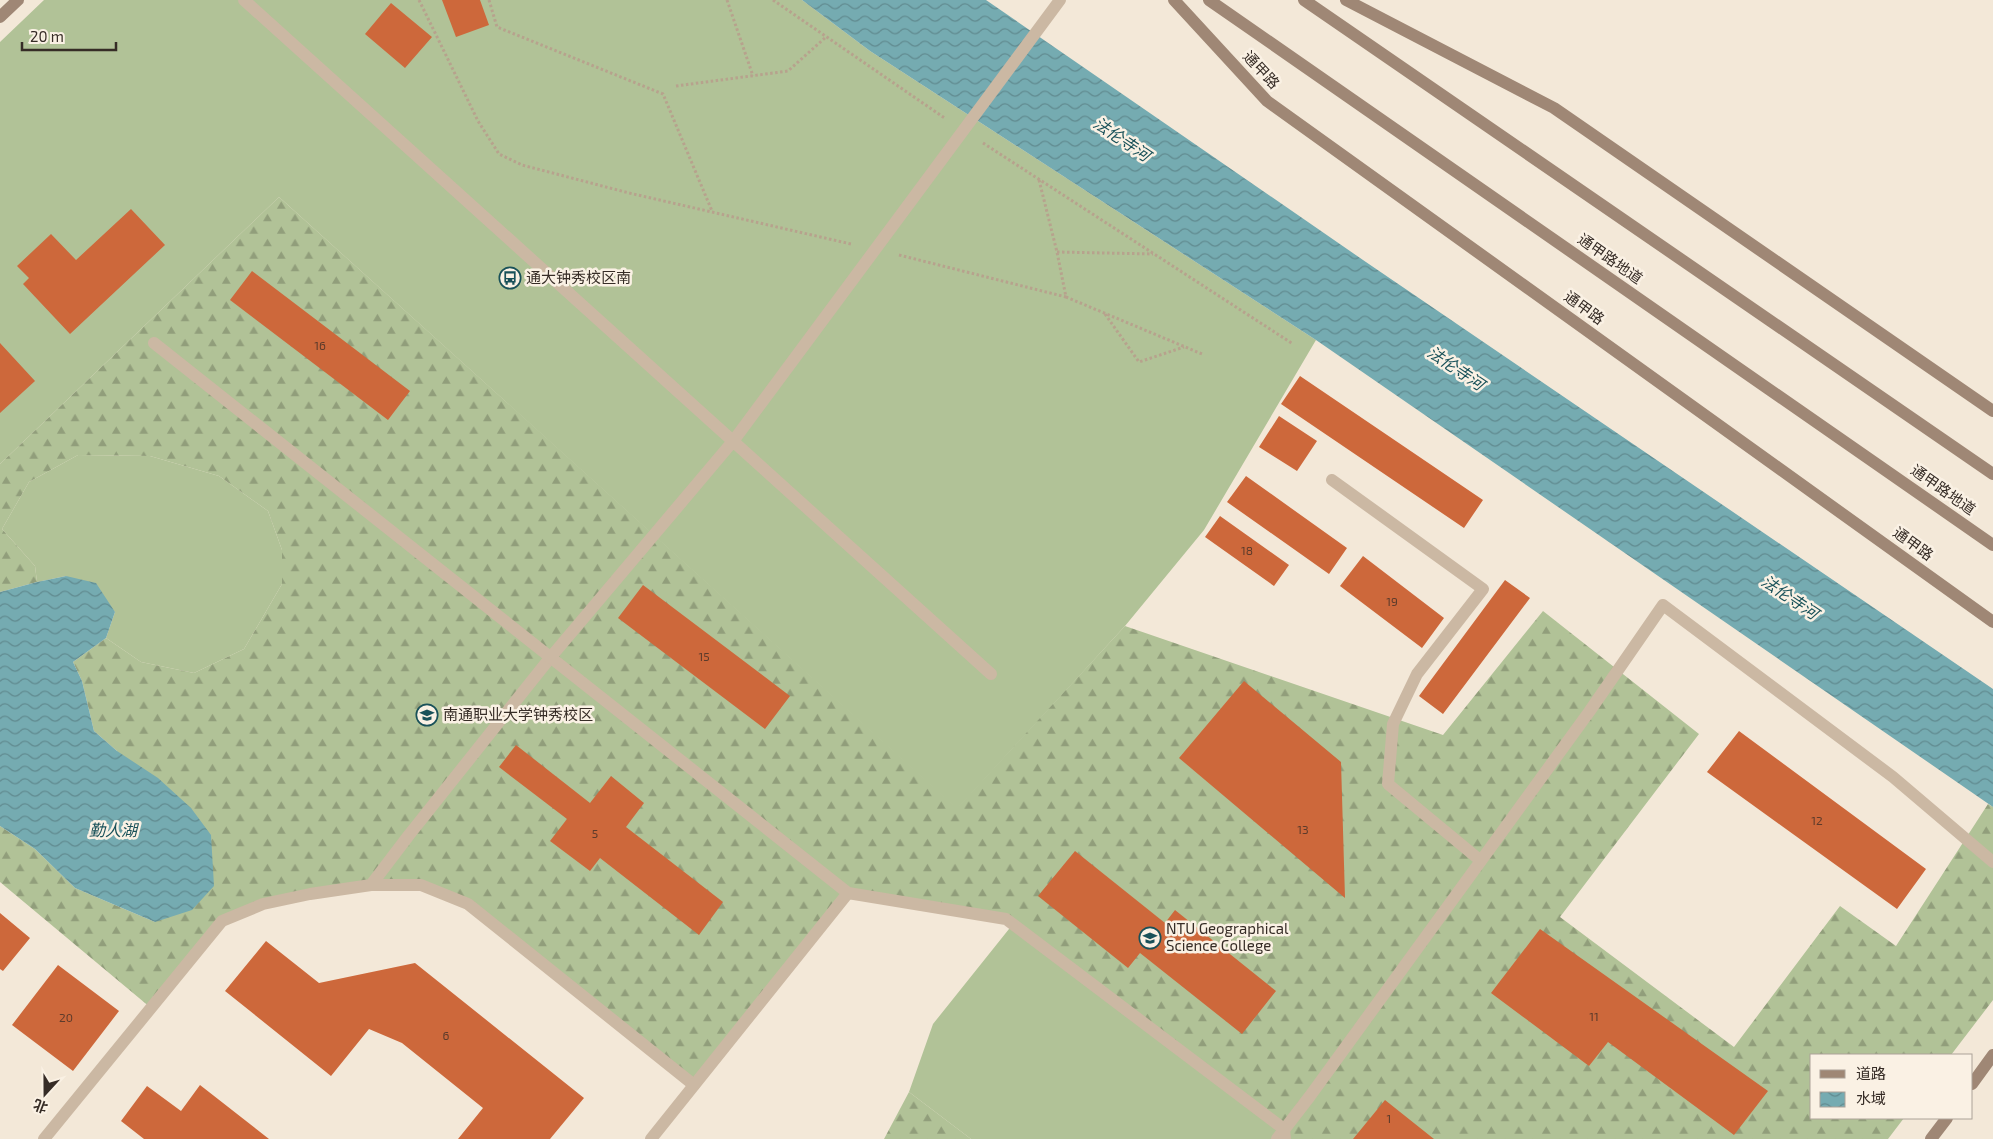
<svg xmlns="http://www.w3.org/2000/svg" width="1993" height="1139" viewBox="0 0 1993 1139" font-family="'Exo 2','Noto Sans SC',sans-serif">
<defs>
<pattern id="forest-firs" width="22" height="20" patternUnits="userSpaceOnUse" patternTransform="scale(1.25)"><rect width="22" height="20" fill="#b1c297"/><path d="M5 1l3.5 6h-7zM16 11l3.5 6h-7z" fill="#919e7b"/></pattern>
<pattern id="water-waves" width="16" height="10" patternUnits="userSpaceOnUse" patternTransform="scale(1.25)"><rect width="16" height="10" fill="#75abb1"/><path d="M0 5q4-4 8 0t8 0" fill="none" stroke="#618b90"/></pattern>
</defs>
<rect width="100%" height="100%" fill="#f3e8d8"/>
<!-- grass -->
<path fill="#b1c297" d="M44,0H802L870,51L1316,340L1204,530L1125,626L957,809L279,197L0,464V42Z
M78,455L150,456L219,476L268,511L282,550V584L244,649L194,673L141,662L106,638L115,612L66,576L37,582L35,566L2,529L29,482Z
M1013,924L1284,1129L1285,1139H971L909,1092L933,1024Z"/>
<!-- forest -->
<path fill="url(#forest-firs)" d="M279,197L957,808L1125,626L1443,735L1543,611L1699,734L1560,917L1734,1047L1840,906L1896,946L1988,804L1993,807V1000L1951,1055H1812V1118H1904L1888,1139H1285L1284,1129L1014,924L848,893L694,1085L468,904L421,885L310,894L222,921L151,1008L0,882V826L35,849L75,888L155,922L117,751L94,731L82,681L73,662L106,638L141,662L194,673L244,649L282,584V550L268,511L219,476L150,456L78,455L29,482L2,529L35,566L37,582L0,592V464Z
M909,1092L971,1139H884Z"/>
<!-- water -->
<path fill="url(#water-waves)" d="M802,0H986L1363,260L1993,689V807L1316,340L870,51Z
M66,576L96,583L115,612L106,638L73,662L82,681L94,731L117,751L158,778L191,808L211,835L214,886L192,910L155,922L75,888L35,849L0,826V592L37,582Z"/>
<!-- building -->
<path fill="#cd683b" d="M442,0H480L489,25L456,37Z
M391,3L432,37L405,68L365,34Z
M131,209L165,245L70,334L23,284L29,278L17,266L51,234L76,260Z
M252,271L410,391L388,420L230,300Z
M0,343L35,381L0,413Z
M1300,376L1483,500L1464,528L1281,404Z
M1279,416L1317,441L1297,471L1259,447Z
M1246,476L1347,548L1329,574L1227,502Z
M1220,516L1289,565L1274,586L1205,537Z
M1363,556L1444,618L1422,648L1340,586Z
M1505,580L1530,598L1443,714L1419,696Z
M643,585L790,696L765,729L618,618Z
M1244,681L1341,762L1345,898L1179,758Z
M1739,731L1926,869L1897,909L1707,772Z
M516,745L590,803L611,776L644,803L626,827L723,902L699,935L600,858L590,871L550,841L567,819L499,767Z
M1075,851L1165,923L1175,910L1276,991L1242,1034L1140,953L1128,968L1038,896Z
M0,913L30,938L3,971L0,969Z
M1540,929L1768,1091L1734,1135L1608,1042L1589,1066L1491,993Z
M266,941L319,983L415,963L584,1098L550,1139H458L483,1108L402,1043L369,1029L331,1076L225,991Z
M58,965L119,1011L73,1071L12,1025Z
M200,1085L269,1139H144L121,1121L147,1086L181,1111Z
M1385,1100L1434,1139H1353Z"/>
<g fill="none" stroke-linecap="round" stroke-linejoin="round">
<!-- path -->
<path stroke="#b7a28d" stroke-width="3" stroke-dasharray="2.5 2.5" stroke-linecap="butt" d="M419,0L478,121L499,154L522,165L629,193L851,244
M489,0L497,27L663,94L712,211
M727,0L753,76
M773,0L946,119
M676,86L788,71L826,37
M983,143L1293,344
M1039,180L1057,252L1066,297L1202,354
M1057,252L1153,254
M899,255L1066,297
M1105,314L1139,362L1184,347"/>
<!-- lane -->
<path stroke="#cbb8a3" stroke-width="12" d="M1332,480L1483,589L1417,674L1393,724L1388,784L1481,861
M371,885L409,835L550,658
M44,1139L222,921L263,904L310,894L371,885H421L468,904L694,1085
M1277,1139L1310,1096L1589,712L1663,605L1893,777L1993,862"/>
<!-- street -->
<path stroke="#cbb8a3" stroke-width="12" d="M244,0L991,674
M154,343L848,893L1006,919L1284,1129L1285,1139
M550,658L734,440L1060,0
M651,1139L848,893"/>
<!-- secondary -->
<path stroke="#9f8775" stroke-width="12" d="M1174,0L1267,101L1993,622
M1209,0L1993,545
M1304,0L1993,474
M1346,0L1554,108L1993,411
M0,17L18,0
M1972,1084L1993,1055
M1931,1139L1947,1118"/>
</g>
<!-- icons -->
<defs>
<g id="bus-ring" transform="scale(1.125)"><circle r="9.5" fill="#faf1e4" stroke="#195159" stroke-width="1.5"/><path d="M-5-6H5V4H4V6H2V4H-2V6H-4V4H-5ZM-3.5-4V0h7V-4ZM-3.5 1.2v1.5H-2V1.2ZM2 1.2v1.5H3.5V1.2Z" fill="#195159"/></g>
<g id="university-ring" transform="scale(1.125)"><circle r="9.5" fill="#faf1e4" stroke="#195159" stroke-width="1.5"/><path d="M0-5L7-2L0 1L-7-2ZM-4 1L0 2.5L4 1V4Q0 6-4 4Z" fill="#195159"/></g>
</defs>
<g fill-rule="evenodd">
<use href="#bus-ring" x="510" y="278"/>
<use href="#university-ring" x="427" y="715"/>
<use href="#university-ring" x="1150" y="938"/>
</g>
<g text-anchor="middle" stroke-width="5" stroke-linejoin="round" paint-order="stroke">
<!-- number labels -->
<g font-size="12" fill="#5c3b2b">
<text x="320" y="350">16</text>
<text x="1247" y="555">18</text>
<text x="1392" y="606">19</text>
<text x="704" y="661">15</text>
<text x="1817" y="825">12</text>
<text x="1303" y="834">13</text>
<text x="595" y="838">5</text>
<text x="1594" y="1021">11</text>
<text x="66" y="1022">20</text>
<text x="446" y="1040">6</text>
<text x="1389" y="1123">1</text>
</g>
<!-- street labels -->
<g font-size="15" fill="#362c26" stroke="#faf1e4">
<text transform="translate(1261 70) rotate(47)" y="5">通甲路</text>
<text transform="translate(1610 259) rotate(35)" y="5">通甲路地道</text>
<text transform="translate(1584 308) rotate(36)" y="5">通甲路</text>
<text transform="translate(1943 490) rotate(35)" y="5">通甲路地道</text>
<text transform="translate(1913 544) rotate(36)" y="5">通甲路</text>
</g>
<!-- poi labels -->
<g font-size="15" fill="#362c26" stroke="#faf1e4" text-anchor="start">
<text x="526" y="283">通大钟秀校区南</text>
<text x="443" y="720">南通职业大学钟秀校区</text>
<text x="1166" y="934">NTU Geographical<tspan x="1166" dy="17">Science College</tspan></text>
</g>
<!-- water labels -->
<g font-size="16" font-style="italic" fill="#195159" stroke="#faf1e4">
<text transform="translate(1122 139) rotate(34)" y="6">法伦寺河</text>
<text transform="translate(1456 368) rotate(34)" y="6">法伦寺河</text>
<text transform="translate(1790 597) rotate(34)" y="6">法伦寺河</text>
<text x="113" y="836">勤人湖</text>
</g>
</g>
<!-- legend -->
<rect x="1810" y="1054" width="162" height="65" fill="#faf1e4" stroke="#aca298"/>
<rect x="1820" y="1070" width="25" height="8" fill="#9f8775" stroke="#aca298"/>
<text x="1856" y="1079" font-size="15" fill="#362c26">道路</text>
<rect x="1820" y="1092" width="25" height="15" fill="url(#water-waves)" stroke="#aca298"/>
<text x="1856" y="1104" font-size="15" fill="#362c26">水域</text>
<!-- north arrow -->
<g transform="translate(45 1094) rotate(201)" stroke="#faf1e4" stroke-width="4" paint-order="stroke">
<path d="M0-4L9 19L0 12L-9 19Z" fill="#362c26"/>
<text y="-8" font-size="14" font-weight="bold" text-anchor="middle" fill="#362c26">北</text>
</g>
<!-- scale -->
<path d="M22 42v8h94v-8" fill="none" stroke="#362c26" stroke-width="2.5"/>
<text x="30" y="42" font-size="15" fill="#362c26" stroke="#faf1e4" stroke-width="4" paint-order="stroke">20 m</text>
</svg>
